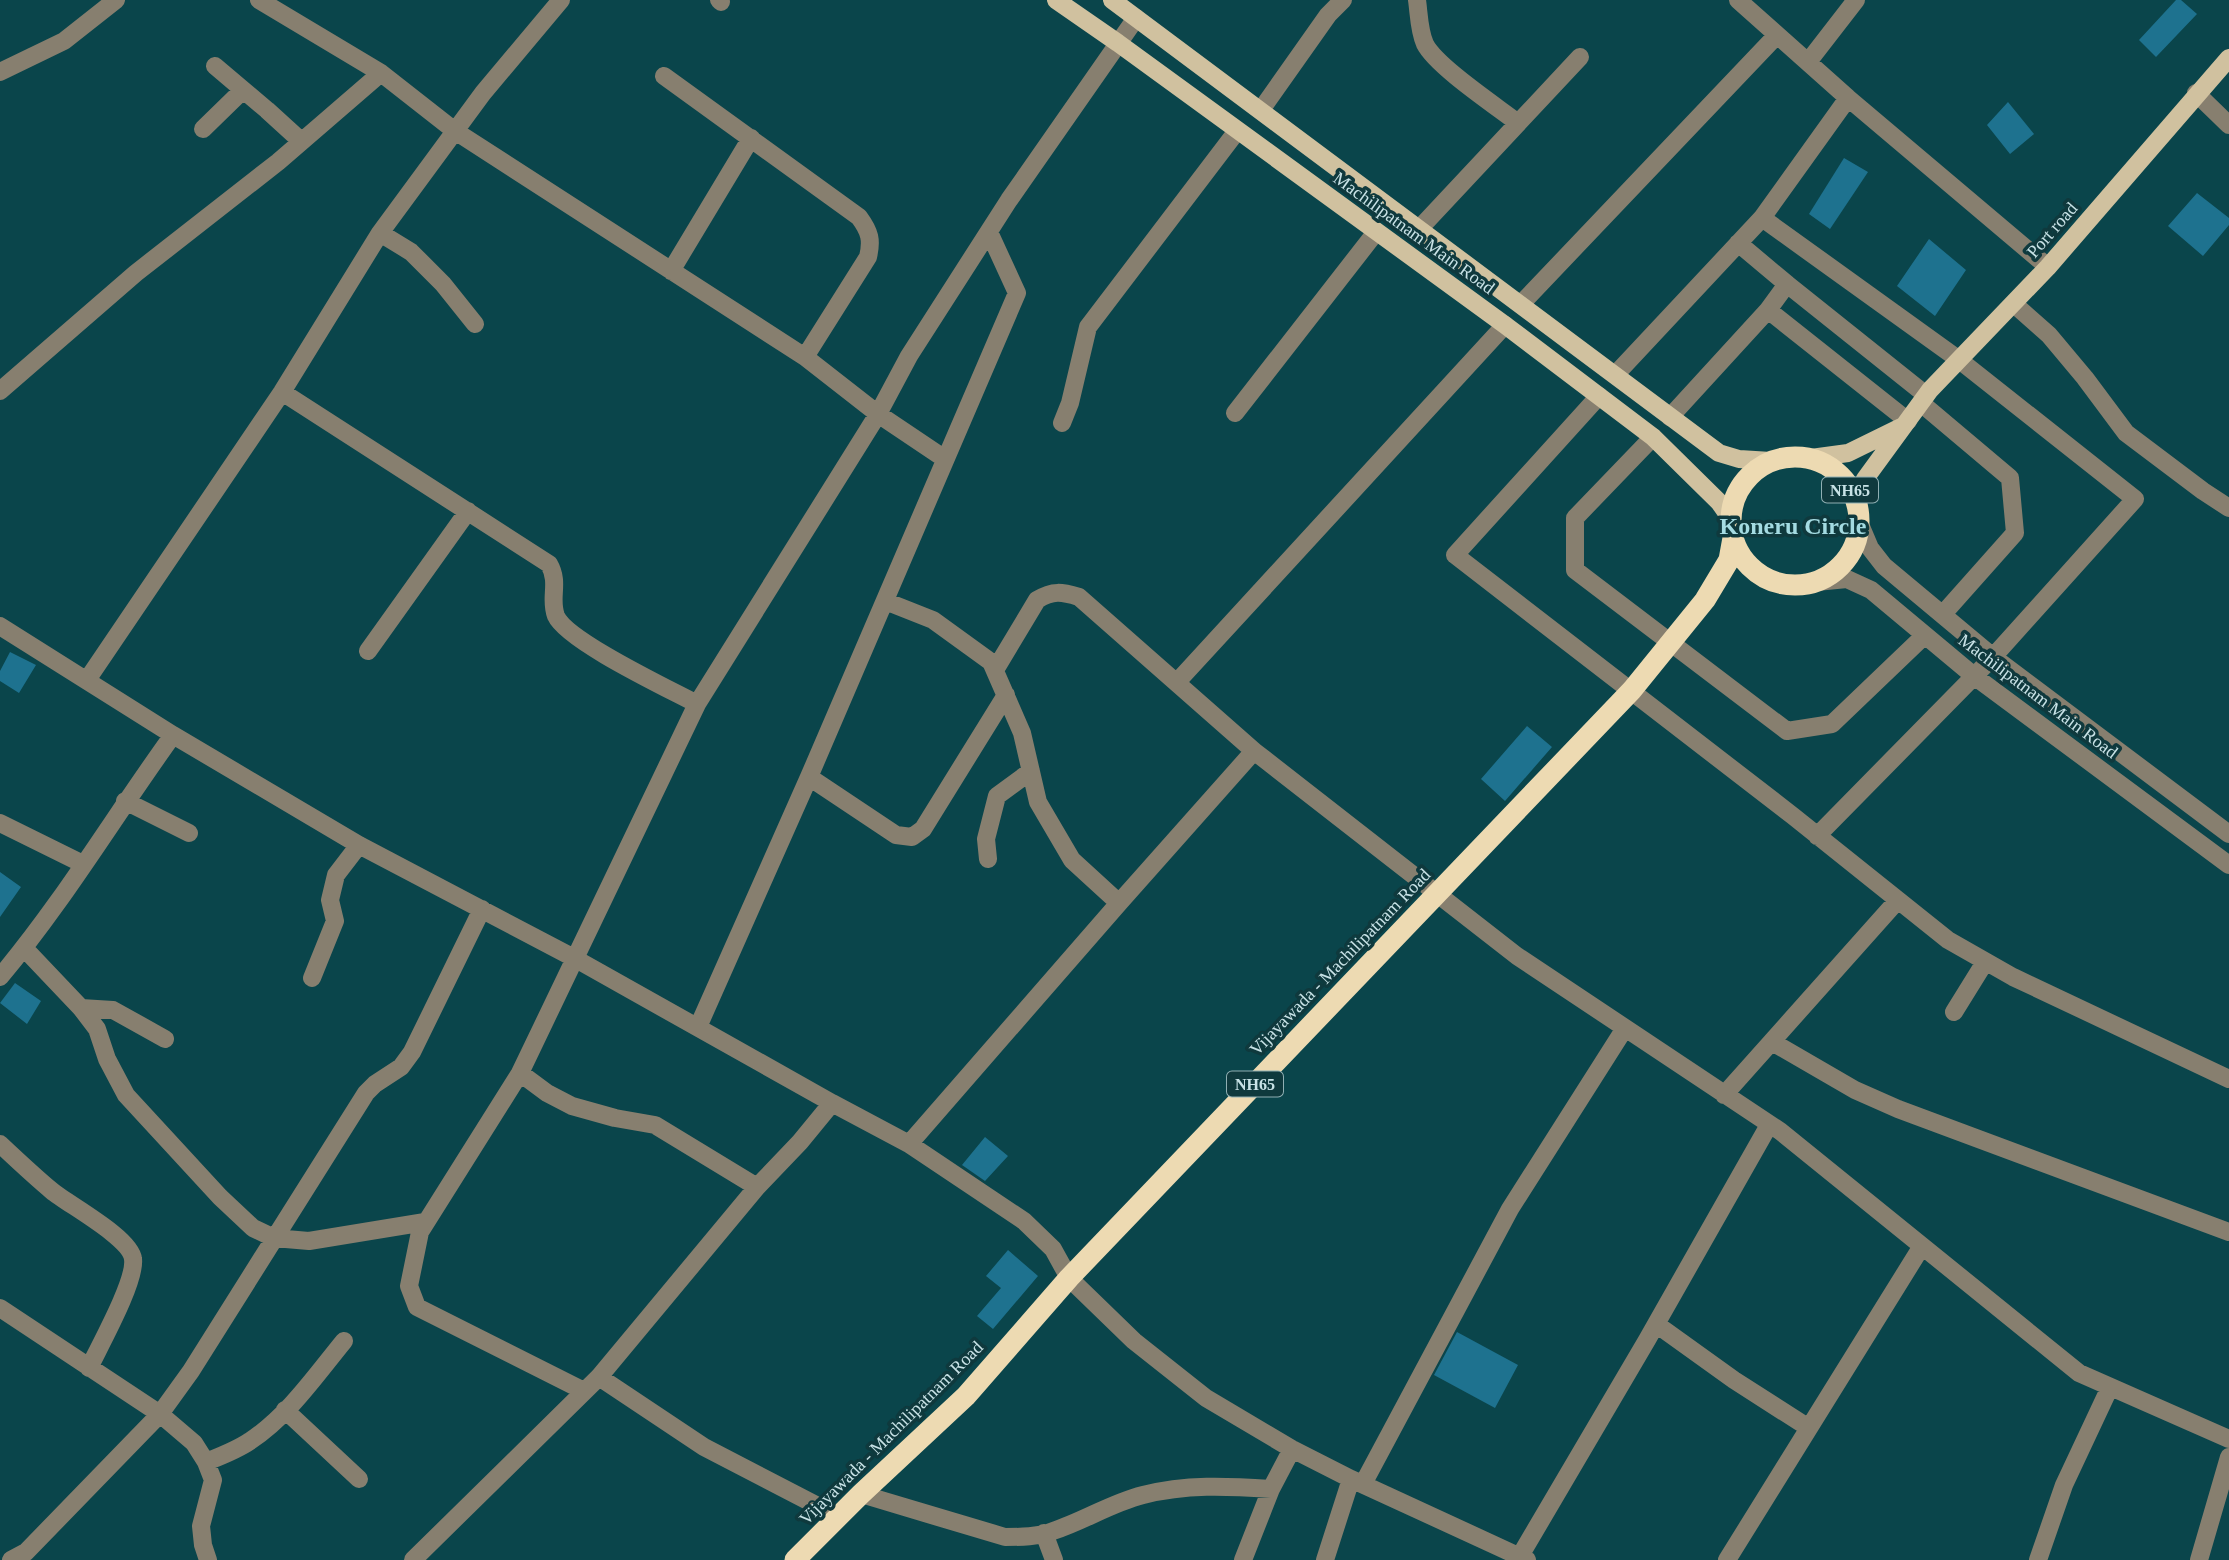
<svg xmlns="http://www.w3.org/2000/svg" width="2229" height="1560" viewBox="0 0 2229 1560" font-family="'Times New Roman',serif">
<rect width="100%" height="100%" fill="#0a454b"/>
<!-- building -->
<path fill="#1e728f" d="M2176,0H2181L2197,14L2156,57L2139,40Z
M2008,102L2034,134L2010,154L1987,125Z
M1844,158L1868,172L1830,229L1809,214Z
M2197,193L2229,218V225L2203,256L2168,226Z
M1929,239L1966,270L1935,316L1897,286Z
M10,652L36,665L19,693L0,681V671Z
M1527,726L1552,747L1505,801L1481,779Z
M0,872L21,887L0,917Z
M15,983L41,1001L27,1024L0,1003Z
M985,1137L1008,1156L985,1181L962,1165Z
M1008,1250L1038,1276L993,1329L977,1316L1001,1288L986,1276Z
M1457,1332L1518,1365L1495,1408L1434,1375Z"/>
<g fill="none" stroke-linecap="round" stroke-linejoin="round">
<!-- minor -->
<path stroke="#877f6f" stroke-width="18" d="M259,0L381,73L455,131L805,357L878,414L945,459
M719,0L721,2
M1417,0C1419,14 1419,31 1425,44C1436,66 1496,106 1518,123
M1738,0L1848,98L2048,267
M1808,62L1856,0
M215,66L267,110L301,141
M0,72L64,41L116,0
M664,76L859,217C870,232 872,240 868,257L805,357
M2196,93L2229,125
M1261,110L1328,15L1343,0
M203,129L243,90
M1762,218L1958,359L2135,499L1993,657L1817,836
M1420,228L1580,57
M380,233L411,252L443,284L475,324
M1738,243L1787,284
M671,271L751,138
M1521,304L1777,35
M2014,304L2049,335L2085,378L2126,433L2203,491L2229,508
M1768,310L1908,421
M1616,374L1762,218L1848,98
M0,391L136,273L278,162L381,73
M282,392L549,564C560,583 549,598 556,616C567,641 669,689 697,704
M1599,396L1455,555L1793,816L1948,940L2013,977L2229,1079
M1921,403L2010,478L2015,533L1943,614
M1235,413L1376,232
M1670,417L1768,310L1787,284L1926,395
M1062,423L1070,403L1088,327L1237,131
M1653,437L1575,518V570L1787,731L1832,724L1925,635
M1859,522L1870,548L1884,566L1993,657L2229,834
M1816,582L1847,579L1871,590L1974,676L2229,865
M885,601L933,620L991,662L1022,733L1038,802L1072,860L1119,903
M0,626L173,735L359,845L574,958L832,1103L909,1144L1024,1221L1053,1249L1069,1278L1134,1341L1206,1398L1292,1449L1351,1479L1527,1560
M368,651L468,511
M87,680L282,392L380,233L483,93L561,0
M1177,682L1505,325
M1254,751L1517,956L1780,1131L2079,1373L2229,1439
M809,777L896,835L912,837L923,829L1006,695
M125,801L189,833
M0,823L83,864
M988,859L986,839L997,796L1031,771
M24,948L81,1008L97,1029L107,1059L126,1095L220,1197L253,1228L274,1238L309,1241L425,1222
M0,977C64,901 115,815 173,735
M312,978L335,921L330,900L336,875L359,845
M81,1008L113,1010L165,1039
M1954,1012L1985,962
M698,1027L809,777L1017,293L989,232
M1772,1042L1855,1090L1898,1109L2229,1232
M520,1073L547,1093L572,1106L615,1118L655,1125L757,1187
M1724,1095L1897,901
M0,1144C17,1160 34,1176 52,1191C69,1205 131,1238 133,1259C136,1281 100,1345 89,1368
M909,1144L1119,903L1254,751L1079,597C1062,592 1053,590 1037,600L995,670
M0,1308L160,1414L194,1443L206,1462L213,1480L201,1526L203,1545L208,1560
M1656,1324L1734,1380L1809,1428
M599,1377L704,1447L839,1517
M584,1391L417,1307L409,1286L420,1232L520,1073L697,704L878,414L909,356L1009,200L1136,18
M285,1410L359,1479
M206,1462C221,1456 237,1450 250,1441C288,1416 316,1375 344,1341
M1363,1484L1510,1209L1625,1028
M861,1494L1005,1537C1021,1537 1038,1537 1053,1531C1084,1521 1111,1503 1143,1495C1186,1484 1227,1486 1271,1489
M1044,1533L1054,1560
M1520,1556L1647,1340L1769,1125
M11,1560L26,1552L160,1414L191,1371L366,1093L375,1084L401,1067L412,1052L482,909
M413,1560L599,1377L757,1187L800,1142L832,1103
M1243,1560L1271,1489L1292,1449
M1325,1560L1351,1479
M1727,1560L1922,1246
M2038,1560L2064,1485L2110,1387
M2199,1560L2229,1457"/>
<!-- major -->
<path stroke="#d0c19f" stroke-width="18" d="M1056,0L1118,43L1505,325L1653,437L1719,502L1731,519
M1112,0L1719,453L1739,459L1771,461
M1811,458L1848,453L1901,427
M1856,501L1865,479L1930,390L2048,267L2229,58"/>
<!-- highway -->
<path stroke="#eddab2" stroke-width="21" d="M1731 521a64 64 0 1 1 128 0a64 64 0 1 1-128 0Z
M795,1560L861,1494L966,1396L1069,1278L1632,690L1705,600L1729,560L1733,538"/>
</g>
<g text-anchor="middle" stroke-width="7" stroke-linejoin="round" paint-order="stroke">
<!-- shield labels -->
<g fill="#0f393d" stroke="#90afb3" stroke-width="2">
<rect x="1822" y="477.5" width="56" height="25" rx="5"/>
<rect x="1227" y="1071.5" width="56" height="25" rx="5"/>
</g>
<g font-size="16" font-weight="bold" fill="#c8e2e6">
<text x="1850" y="496">NH65</text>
<text x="1255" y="1090">NH65</text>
</g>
<!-- street labels -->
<g font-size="18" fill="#c8e2e6" stroke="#0f393d">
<text transform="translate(2052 230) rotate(-49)" y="6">Port road</text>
<text transform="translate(1414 233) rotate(36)" y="6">Machilipatnam Main Road</text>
<text transform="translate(2038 696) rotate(37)" y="6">Machilipatnam Main Road</text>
<text transform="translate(1340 962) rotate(-46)" y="6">Vijayawada - Machilipatnam Road</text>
<text transform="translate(891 1433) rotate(-45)" y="6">Vijayawada - Machilipatnam Road</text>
</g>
<!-- district labels -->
<g font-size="24" font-weight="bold" fill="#a4dbe2" stroke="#0f393d">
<text x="1793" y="534">Koneru Circle</text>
</g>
</g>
</svg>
